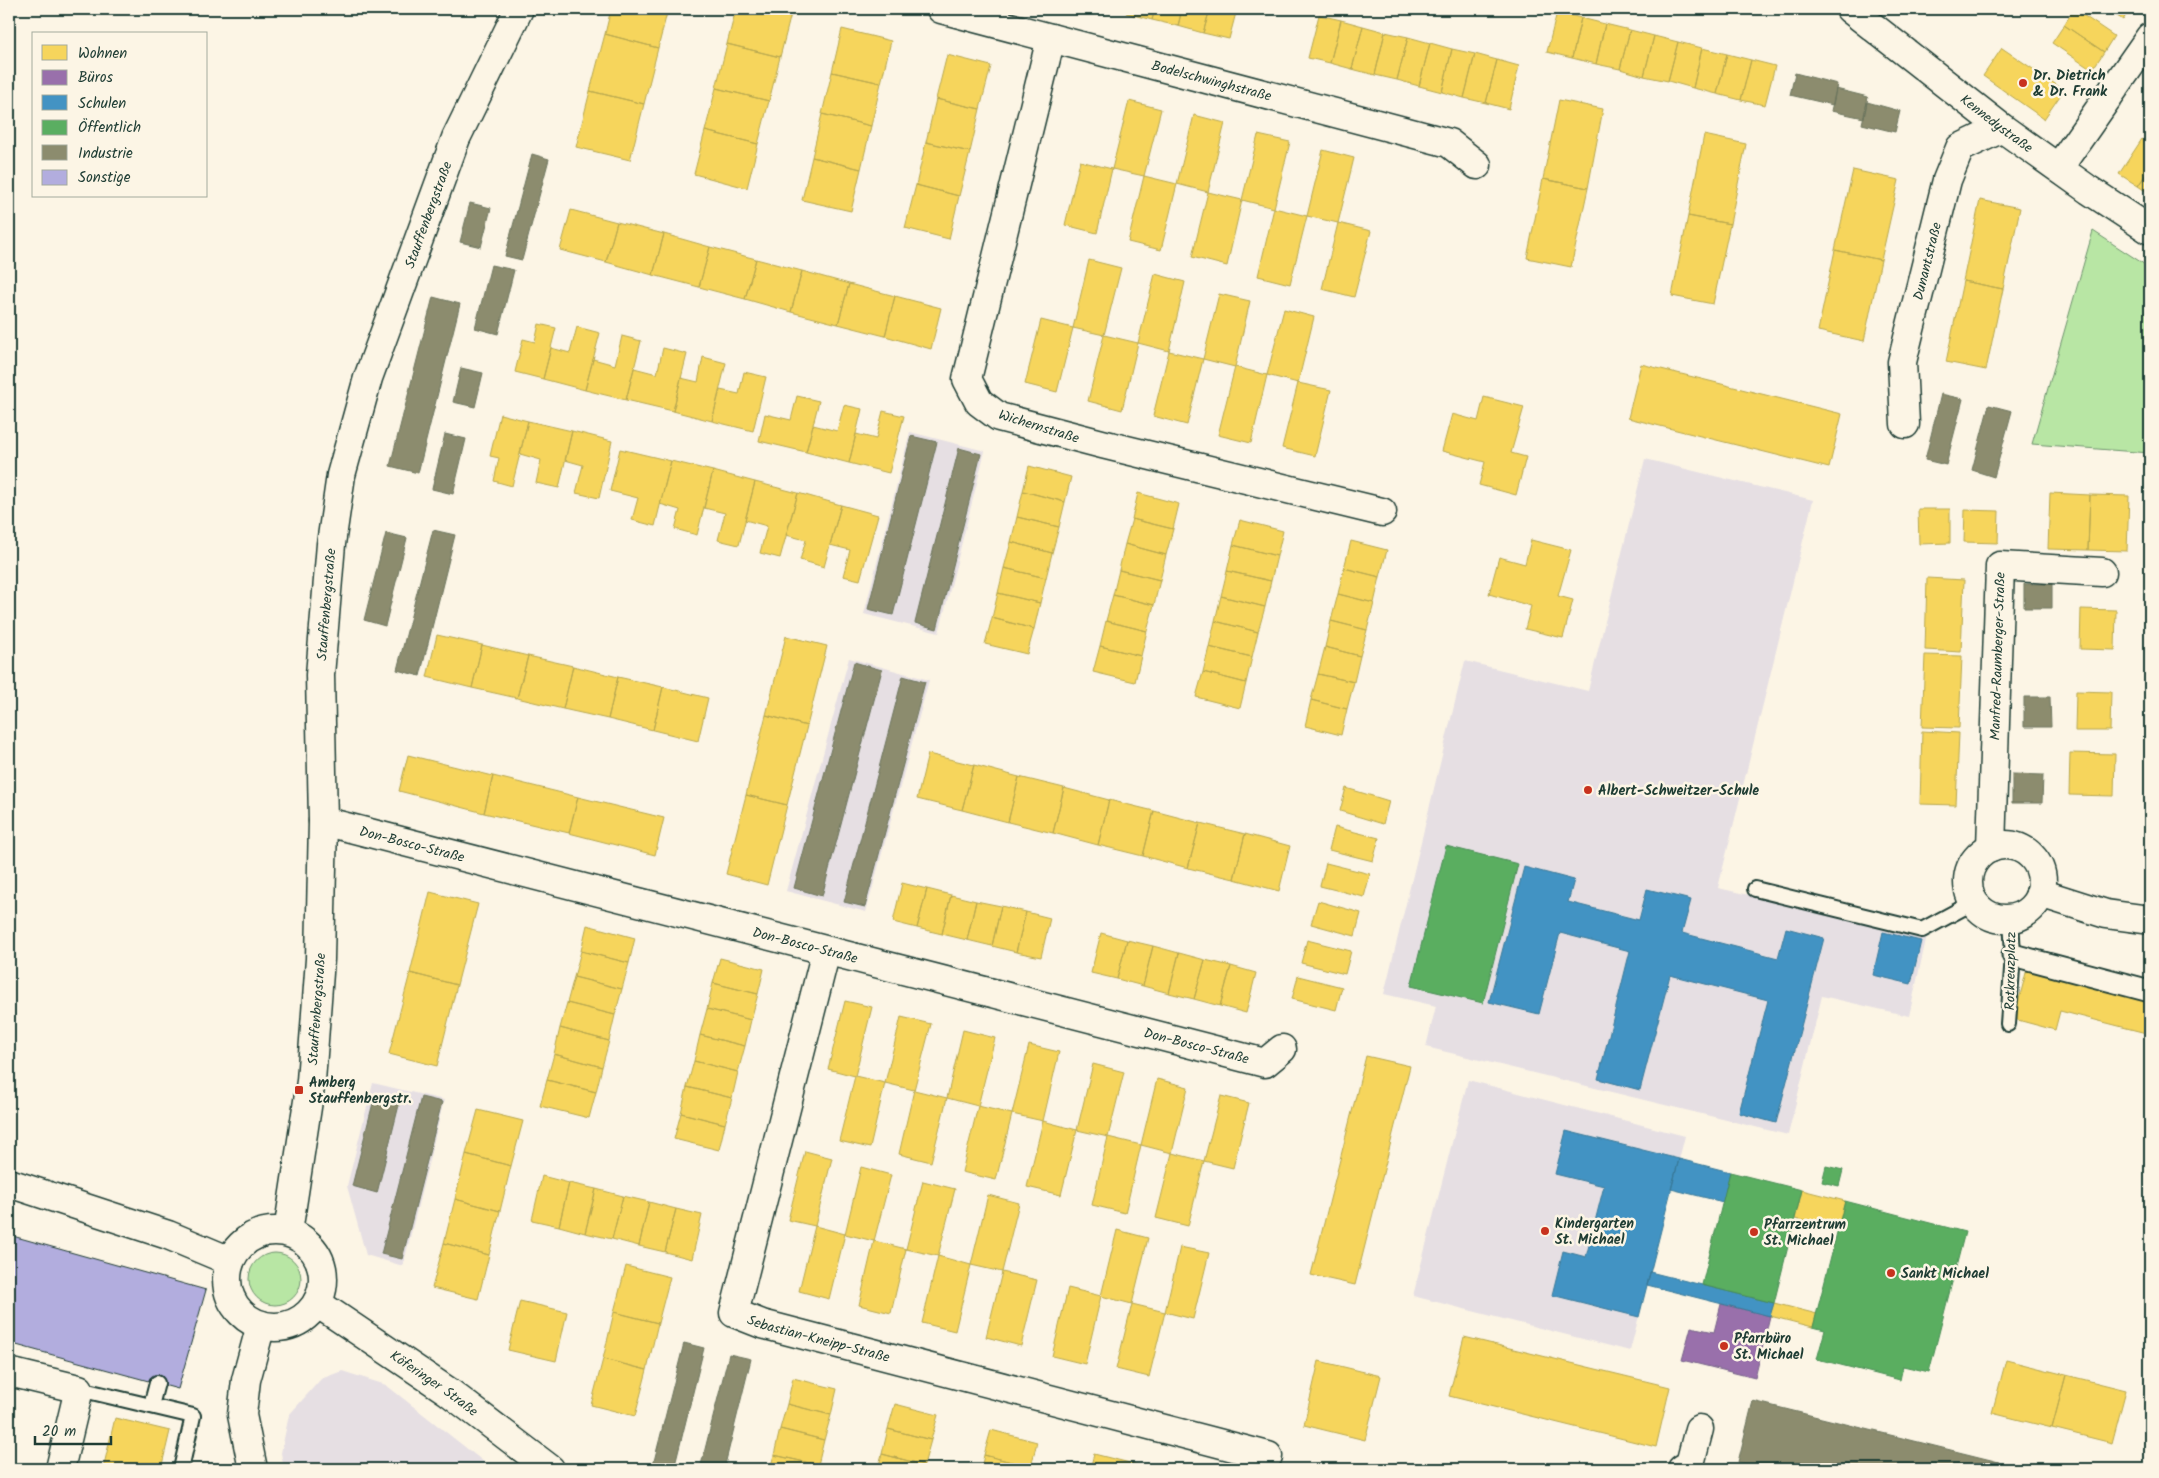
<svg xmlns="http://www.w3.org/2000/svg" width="2159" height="1478" viewBox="0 0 2159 1478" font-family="Kalam,sans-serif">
<rect width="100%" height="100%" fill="#fcf5e5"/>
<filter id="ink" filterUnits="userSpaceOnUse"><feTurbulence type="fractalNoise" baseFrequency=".02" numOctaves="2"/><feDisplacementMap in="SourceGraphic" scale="10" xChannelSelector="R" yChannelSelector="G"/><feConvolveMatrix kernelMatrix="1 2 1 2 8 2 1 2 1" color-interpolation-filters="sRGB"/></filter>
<g filter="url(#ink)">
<!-- built -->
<path fill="#e6dfe3" d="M910,432L985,451L939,633L864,614Z
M1645,459L1813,500L1718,888L1927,935L1909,1016L1822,996L1788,1135L1426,1047L1436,1006L1384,994L1465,661L1588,691Z
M849,658L929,680L866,912L786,891Z
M1468,1080L1685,1136L1630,1351L1413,1296Z
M373,1083L444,1100L403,1266L366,1255L347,1186Z
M342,1371L386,1385L493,1469H284L281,1453L289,1415L321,1379Z"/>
<!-- green -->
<path fill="#b8e6a4" stroke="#6c926c" d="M2093,231L2150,268V453L2032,444Z
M249 1279a26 26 0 1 1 52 0a26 26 0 1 1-52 0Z"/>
<!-- homes -->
<path fill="#f6d55c" stroke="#b6a750" d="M611,9H668L658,48L605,34Z
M736,9H769L791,14L780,57L727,44Z
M1127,9H1155L1152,20L1126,13Z
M1155,9H1182L1178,26L1152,20Z
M1182,9H1210L1203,33L1178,26Z
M1210,9H1237L1229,39L1203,33Z
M2074,9L2114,36L2104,52L2064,25Z
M2107,9H2130L2123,20Z
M1557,12L1581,18L1572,58L1547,52Z
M1319,15L1341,20L1330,63L1308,58Z
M1581,18L1605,24L1596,64L1572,58Z
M1341,20L1363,26L1352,69L1330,63Z
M1605,24L1630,30L1620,69L1596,64Z
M2064,25L2104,52L2092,70L2052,43Z
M1363,26L1385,32L1375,75L1352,69Z
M842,29L891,41L881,83L832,72Z
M1630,30L1654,36L1644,76L1620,69Z
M1385,32L1408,37L1397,80L1375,75Z
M605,34L658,48L644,104L590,91Z
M1654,36L1678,42L1668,81L1644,76Z
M1408,37L1430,43L1419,86L1397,80Z
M1678,42L1702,48L1693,88L1668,81Z
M1430,43L1452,49L1442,92L1419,86Z
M727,44L780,57L769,101L716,88Z
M1702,48L1727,54L1717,94L1693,88Z
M2002,48L2064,90L2044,119L1983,76Z
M1452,49L1475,54L1464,98L1442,92Z
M1475,54L1497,60L1486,103L1464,98Z
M1727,54L1751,60L1741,100L1717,94Z
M947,55L991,66L980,109L936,99Z
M1497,60L1519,66L1509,109L1486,103Z
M1751,60L1775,66L1765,105L1741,100Z
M832,72L881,83L871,126L822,114Z
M716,88L769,101L758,144L705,131Z
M590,91L644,104L630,160L576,147Z
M936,99L980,109L970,152L926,142Z
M1559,100L1603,109L1588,188L1543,179Z
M1129,101L1161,109L1144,176L1112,169Z
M822,114L871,126L861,169L812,157Z
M1194,115L1225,123L1208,192L1177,184Z
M705,131L758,144L747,188L694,174Z
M1258,135L1290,142L1274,208L1242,200Z
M1704,135L1746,144L1730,224L1688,216Z
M2142,139L2150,145V168L2138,186L2119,174Z
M926,142L970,152L959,196L916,185Z
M1323,150L1354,158L1338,223L1307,216Z
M812,157L861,169L851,211L802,200Z
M1080,161L1112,169L1097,233L1065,225Z
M2150,168V194L2138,186Z
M1853,170L1899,180L1881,260L1835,250Z
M1144,176L1177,184L1161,250L1128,242Z
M1543,179L1588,188L1571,267L1527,258Z
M916,185L959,196L949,239L905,228Z
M1208,192L1242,200L1227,266L1192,257Z
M1980,200L2020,208L2003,289L1963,281Z
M1274,208L1307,216L1290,284L1258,276Z
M571,210L617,222L606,262L560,250Z
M1688,216L1730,224L1713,304L1672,296Z
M617,222L664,234L653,275L606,262Z
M1338,223L1371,231L1354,297L1322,289Z
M664,234L710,247L699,287L653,275Z
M710,247L756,259L745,299L699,287Z
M1835,250L1881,260L1864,341L1818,331Z
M756,259L802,271L791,312L745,299Z
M1089,260L1121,268L1104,335L1073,328Z
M802,271L849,284L838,324L791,312Z
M1155,274L1185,282L1169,351L1138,343Z
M1963,281L2003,289L1986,370L1946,362Z
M849,284L895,296L885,336L838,324Z
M1219,294L1250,301L1235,367L1203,359Z
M895,296L941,308L931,349L885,336Z
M1284,309L1314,317L1298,383L1267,375Z
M1041,320L1073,328L1057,392L1025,384Z
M539,324L556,328L543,379L515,372L523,339L535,342Z
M577,327L600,333L585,390L543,379L551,348L570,353Z
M1104,335L1138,343L1122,410L1088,401Z
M622,336L641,341L626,400L585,390L593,359L615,365Z
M663,348L687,354L673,411L626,400L634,368L657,374Z
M1169,351L1203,359L1187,425L1153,416Z
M703,357L726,363L712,421L673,411L681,378L698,382Z
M1641,364L1842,414L1829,468L1628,418Z
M1235,367L1267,375L1251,443L1218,435Z
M744,372L766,377L753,431L712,421L720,390L739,394Z
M1298,383L1331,390L1315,456L1282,448Z
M797,396L819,401L806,452L759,441L765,414L791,420Z
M1484,397L1524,407L1511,453L1526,457L1516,495L1479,485L1485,462L1442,451L1452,414L1478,421Z
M844,405L862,409L849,463L806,452L813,425L837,431Z
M883,411L904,416L889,473L849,463L856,434L876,439Z
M500,414L528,421L512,486L494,481L499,458L490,456Z
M528,421L572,431L559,488L536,483L541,460L520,454Z
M572,431L612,441L599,498L576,493L583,465L565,460Z
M620,449L671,461L655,526L632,520L638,498L610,491Z
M671,461L713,471L697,535L675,529L680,510L660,504Z
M1029,466L1071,477L1065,502L1023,491Z
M713,471L755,482L739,545L718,540L725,513L704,508Z
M755,482L798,493L780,558L760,553L767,526L745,520Z
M1023,491L1065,502L1059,527L1017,517Z
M798,493L841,505L824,567L800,560L806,540L786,535Z
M1138,493L1179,504L1173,529L1132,519Z
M2050,493L2090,495L2088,550L2048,549Z
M2090,495L2129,496L2127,551L2088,550Z
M841,505L878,515L860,580L843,576L850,550L830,545Z
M1918,509H1950V543L1919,544Z
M1965,510L1999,511L1998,543L1964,542Z
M1017,517L1059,527L1052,553L1011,542Z
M1132,519L1173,529L1166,555L1125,544Z
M1240,520L1283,531L1277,556L1233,545Z
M1531,540L1571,550L1558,596L1573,600L1563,638L1525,629L1531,606L1489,594L1499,557L1525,564Z
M1351,541L1387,550L1380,577L1344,568Z
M1011,542L1052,553L1046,578L1004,568Z
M1125,544L1166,555L1160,580L1119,570Z
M1233,545L1277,556L1271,581L1227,571Z
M1004,568L1046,578L1040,603L998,593Z
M1344,568L1380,577L1374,603L1338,594Z
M1119,570L1160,580L1154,605L1113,595Z
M1227,571L1271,581L1265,607L1221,596Z
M1927,578L1964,580L1961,652L1925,650Z
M998,593L1040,603L1034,629L992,618Z
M1338,594L1374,603L1367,630L1331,621Z
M1113,595L1154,605L1147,631L1106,621Z
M1221,596L1265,607L1258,632L1215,621Z
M2081,609L2116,610L2115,650L2080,649Z
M992,618L1034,629L1027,654L985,644Z
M1106,621L1147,631L1141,656L1100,646Z
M1215,621L1258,632L1252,657L1209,647Z
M1331,621L1367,630L1360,656L1325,647Z
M437,635L482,645L472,688L427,677Z
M786,636L827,646L807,726L766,715Z
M482,645L528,656L517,698L472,688Z
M1100,646L1141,656L1135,682L1093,672Z
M1209,647L1252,657L1246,683L1203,672Z
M1325,647L1360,656L1354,682L1318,674Z
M1925,655L1962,656L1959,728L1922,727Z
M528,656L573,666L563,709L517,698Z
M573,666L618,677L608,719L563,709Z
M1203,672L1246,683L1240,708L1196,697Z
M1318,674L1354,682L1347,709L1311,700Z
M618,677L663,687L653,730L608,719Z
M663,687L708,698L698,741L653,730Z
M2076,691L2111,692L2110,731H2075Z
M1311,700L1347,709L1341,735L1305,726Z
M766,715L807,726L787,805L746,795Z
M1922,731L1959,733L1956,805L1920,804Z
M2070,753L2115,754L2114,796L2069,795Z
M928,754L974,765L962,810L917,799Z
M408,755L493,776L484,813L399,791Z
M974,765L1019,777L1008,822L962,810Z
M493,776L578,797L569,833L484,813Z
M1019,777L1064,788L1053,833L1008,822Z
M1064,788L1109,800L1098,845L1053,833Z
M1346,788L1389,801L1383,824L1340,811Z
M746,795L787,805L767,885L726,874Z
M578,797L664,818L655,855L569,833Z
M1109,800L1154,811L1143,856L1098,845Z
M1154,811L1200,823L1188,868L1143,856Z
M1200,823L1245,834L1234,879L1188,868Z
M1335,827L1379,838L1373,861L1329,850Z
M1245,834L1290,846L1279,891L1234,879Z
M1326,863L1370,874L1364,897L1320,886Z
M902,883L927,889L917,928L893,922Z
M927,889L951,895L942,934L917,928Z
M430,892L478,904L457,985L410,973Z
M951,895L976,901L967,940L942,934Z
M976,901L1001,906L992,946L967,940Z
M1318,901L1361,913L1355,936L1311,924Z
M1001,906L1026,912L1016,952L992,946Z
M1026,912L1050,918L1041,957L1016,952Z
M587,925L635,938L629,963L581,951Z
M1101,933L1127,940L1117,979L1091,973Z
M1127,940L1153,946L1143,986L1117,979Z
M1307,940L1351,951L1345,974L1301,963Z
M1153,946L1179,953L1169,993L1143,986Z
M581,951L629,963L622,989L574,977Z
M1179,953L1205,960L1194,999L1169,993Z
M720,958L764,969L758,994L713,983Z
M1205,960L1231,966L1220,1006L1194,999Z
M2028,965L2150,997V1034L2060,1011L2055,1030L2014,1019Z
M1231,966L1256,973L1246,1013L1220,1006Z
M410,973L457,985L437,1066L389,1054Z
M1298,976L1342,987L1336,1010L1292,999Z
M574,977L622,989L615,1015L567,1003Z
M713,983L758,994L751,1020L707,1009Z
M845,1001L872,1007L855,1076L828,1069Z
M567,1003L615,1015L609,1041L560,1028Z
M707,1009L751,1020L745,1046L700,1035Z
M901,1017L931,1024L914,1090L885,1083Z
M560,1028L609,1041L602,1067L554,1054Z
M963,1030L995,1038L978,1106L947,1098Z
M700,1035L745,1046L738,1072L694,1061Z
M1029,1045L1059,1052L1043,1121L1012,1114Z
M554,1054L602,1067L596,1092L547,1080Z
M1366,1056L1410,1066L1355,1285L1311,1275Z
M694,1061L738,1072L732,1098L687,1087Z
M1093,1064L1124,1072L1108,1137L1077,1130Z
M855,1076L885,1083L870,1148L839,1141Z
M1157,1079L1188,1087L1172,1153L1141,1145Z
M547,1080L596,1092L589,1118L540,1106Z
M687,1087L732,1098L725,1124L681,1113Z
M914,1090L947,1098L931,1162L899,1154Z
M1221,1096L1249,1103L1233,1168L1204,1161Z
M978,1106L1012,1114L996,1180L962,1172Z
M478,1110L523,1121L511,1166L466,1154Z
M681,1113L725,1124L719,1150L674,1139Z
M1043,1121L1077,1130L1061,1195L1027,1187Z
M1108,1137L1141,1145L1125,1213L1092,1205Z
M805,1151L832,1158L815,1226L788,1220Z
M1172,1153L1204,1161L1188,1226L1156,1218Z
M466,1154L511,1166L500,1211L455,1199Z
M861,1167L891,1175L874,1241L845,1234Z
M542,1176L569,1183L559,1226L532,1220Z
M923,1181L955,1189L938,1256L906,1249Z
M569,1183L596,1189L585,1233L559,1226Z
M596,1189L623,1196L612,1239L585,1233Z
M1802,1190L1845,1201L1838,1229L1795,1219Z
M988,1195L1019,1203L1002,1272L971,1265Z
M623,1196L649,1202L639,1246L612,1239Z
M455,1199L500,1211L489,1255L444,1243Z
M649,1202L676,1209L665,1252L639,1246Z
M676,1209L702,1215L692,1259L665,1252Z
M815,1226L845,1234L829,1299L799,1291Z
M1117,1230L1148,1238L1132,1304L1101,1296Z
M874,1241L906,1249L891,1313L859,1305Z
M444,1243L489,1255L478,1299L432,1288Z
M1180,1247L1209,1253L1193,1319L1165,1312Z
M938,1256L971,1265L955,1331L922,1323Z
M626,1266L670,1277L658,1323L614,1312Z
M1002,1272L1037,1280L1021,1346L986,1337Z
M1068,1288L1101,1296L1085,1364L1052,1356Z
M520,1301L567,1312L556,1361L508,1350Z
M1774,1303L1817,1314L1813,1327L1770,1316Z
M1132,1304L1165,1312L1149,1377L1116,1369Z
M614,1312L658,1323L647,1370L603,1359Z
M1464,1337L1670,1387L1656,1447L1449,1396Z
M603,1359L647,1370L635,1416L591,1405Z
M2006,1360L2066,1375L2052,1428L1992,1413Z
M1319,1361L1381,1376L1365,1440L1304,1425Z
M2066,1375L2126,1390L2112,1443L2052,1428Z
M793,1378L837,1389L831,1415L787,1404Z
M787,1404L831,1415L824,1440L780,1429Z
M895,1404L938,1415L931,1440L888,1429Z
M115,1418L170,1431L161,1469H103Z
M780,1429L824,1440L818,1465L774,1455Z
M888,1429L931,1440L924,1465L882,1454Z
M991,1430L1037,1442L1031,1467L984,1455Z
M882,1454L924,1465L923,1469H878Z
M1094,1454L1138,1465L1137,1469H1090Z
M774,1455L818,1465L817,1469H770Z
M984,1455L1031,1467V1469H981Z"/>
<!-- offices -->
<path fill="#9970ab" stroke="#746187" d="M1721,1304L1770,1316L1755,1378L1682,1360L1691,1327L1714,1332Z"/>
<!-- schools -->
<path fill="#4393c3" stroke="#387998" d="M1524,867L1574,880L1568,902L1639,920L1647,889L1691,900L1682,933L1778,958L1786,928L1824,938L1776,1123L1739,1113L1768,1000L1670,975L1640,1090L1598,1079L1630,951L1560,933L1539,1014L1489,1002Z
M1883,932L1921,941L1911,984L1873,975Z
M1566,1131L1679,1159L1639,1317L1552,1295L1563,1251L1586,1257L1604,1186L1555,1174Z
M1679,1159L1730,1172L1723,1202L1671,1189Z
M1650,1272L1774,1303L1770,1316L1647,1285Z"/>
<!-- public -->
<path fill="#5aae61" stroke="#488c54" d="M1446,846L1518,864L1483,1003L1411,986Z
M1826,1166L1843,1170L1839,1186L1822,1182Z
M1730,1172L1802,1190L1774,1303L1702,1285Z
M1845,1201L1965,1232L1929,1372L1903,1366L1900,1380L1817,1359L1825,1330L1813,1327Z"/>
<!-- industry -->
<path fill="#8c8c6e" stroke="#6b745d" d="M1795,73L1837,84L1833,105L1790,95Z
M1836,89L1868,97L1864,118L1831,111Z
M1867,102L1900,111L1895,132L1862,124Z
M532,154L549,159L522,260L505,256Z
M470,203L491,208L481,247L460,242Z
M491,265L514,270L498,334L475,328Z
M433,297L460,304L418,473L390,466Z
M461,368L483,373L475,407L453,402Z
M1941,394L1963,399L1946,465L1925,460Z
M1989,405L2012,411L1994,477L1972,470Z
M445,434L466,439L453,494L432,489Z
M911,436L937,442L893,615L868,609Z
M959,448L981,454L937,629L915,623Z
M433,530L455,535L420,676L397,670Z
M386,533L407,538L385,626L364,620Z
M2024,584H2052V608H2024Z
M854,662L882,670L822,896L794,888Z
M903,676L925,682L865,907L844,902Z
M2024,697H2050L2051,727H2024Z
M2012,774L2043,775L2042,803H2012Z
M421,1097L442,1102L402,1259L381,1254Z
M374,1099L399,1105L377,1193L352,1186Z
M684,1343L704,1348L674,1469H652Z
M729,1354L751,1359L724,1469H700Z
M1753,1401L1999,1462L1997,1469H1767L1738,1462Z"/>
<!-- building -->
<path fill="#b2adde" stroke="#1f3d34" d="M9,1235L206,1290L178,1389L9,1343Z"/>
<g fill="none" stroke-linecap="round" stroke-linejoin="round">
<!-- service casing -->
<g stroke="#1f3d34" stroke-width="18">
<path id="service" d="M1755,889L1922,930L1974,902
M2008,1024L2013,955L2011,919
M79,1389L193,1416L181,1469
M151,1406L157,1383"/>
</g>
<!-- pedestrian casing -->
<g stroke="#1f3d34" stroke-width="25">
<path id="pedestrian" d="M2013,955L2150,991"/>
</g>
<!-- minor casing -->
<g stroke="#1f3d34" stroke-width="31">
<g id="minor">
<path id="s1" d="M941,9L1449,143L1477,165"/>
<path id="s2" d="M1850,9L2002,128L2089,190L2150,230"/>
<path d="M1051,38L967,379L979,402L999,417L1102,444L1382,512"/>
<path d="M2059,167L2150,37"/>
<path id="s3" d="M1905,424L1902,362L1947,180L1960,148L2002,128"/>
<path id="s4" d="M323,821L1265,1063L1282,1049"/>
<circle cx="2005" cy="882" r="37"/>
<path id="s5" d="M1991,848L2000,566L2102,572"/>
<path d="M2040,893L2106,914L2150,920"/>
<path id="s6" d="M826,951L734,1313L762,1324L1268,1456"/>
<path d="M9,1372L79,1389L60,1469"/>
<path d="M253,1469L242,1415L246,1380L261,1325"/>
<path d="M1682,1469L1690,1464L1699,1429"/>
</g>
</g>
<!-- tertiary casing -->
<g stroke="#1f3d34" stroke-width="31">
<g id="tertiary">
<path d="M9,1183L168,1235L230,1261"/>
<circle cx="275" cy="1279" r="48"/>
<path id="s7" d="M288,1232L311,1081L320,959L323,821L320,675L331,544L341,475L368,378L456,138L519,9"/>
<path id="s8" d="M317,1303L449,1392L550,1469"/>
</g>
</g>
<!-- service -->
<use href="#service" stroke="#fcf5e5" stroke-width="14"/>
<!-- pedestrian -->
<use href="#pedestrian" stroke="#fcf5e5" stroke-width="21"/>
<!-- minor -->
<use href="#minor" stroke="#fcf5e5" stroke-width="28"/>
<!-- tertiary -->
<use href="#tertiary" stroke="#fcf5e5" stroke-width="28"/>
</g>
</g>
<!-- markers -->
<g fill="#c8321e" stroke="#fcf5e5" stroke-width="2">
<circle cx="2023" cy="83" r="5"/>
<circle cx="1588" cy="790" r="5"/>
<rect x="294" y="1085" width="10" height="10" rx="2.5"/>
<circle cx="1545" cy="1231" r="5"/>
<circle cx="1754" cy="1232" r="5"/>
<circle cx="1891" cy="1273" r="5"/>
<circle cx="1724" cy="1346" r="5"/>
</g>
<g text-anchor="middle" stroke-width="5" stroke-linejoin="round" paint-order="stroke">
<!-- poi labels -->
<g font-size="14" font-weight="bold" fill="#1f3d34" stroke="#fcf5e5" text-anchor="start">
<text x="2033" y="80">Dr. Dietrich<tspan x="2033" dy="16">&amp; Dr. Frank</tspan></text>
<text x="1598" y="795">Albert-Schweitzer-Schule</text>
<text x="309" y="1087">Amberg<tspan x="309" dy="16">Stauffenbergstr.</tspan></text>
<text x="1555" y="1228">Kindergarten<tspan x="1555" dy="16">St. Michael</tspan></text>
<text x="1764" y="1229">Pfarrzentrum<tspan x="1764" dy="16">St. Michael</tspan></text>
<text x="1901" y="1278">Sankt Michael</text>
<text x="1734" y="1343">Pfarrbüro<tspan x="1734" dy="16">St. Michael</tspan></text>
</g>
<!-- street labels -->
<g font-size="14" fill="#1f3d34" stroke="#fcf5e5">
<text dy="5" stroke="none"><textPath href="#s1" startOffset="280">Bodelschwinghstraße</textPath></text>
<text dy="5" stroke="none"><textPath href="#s2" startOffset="186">Kennedystraße</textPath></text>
<text dy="5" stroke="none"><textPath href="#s7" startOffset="1035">Stauffenbergstraße</textPath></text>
<text dy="5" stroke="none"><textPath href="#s3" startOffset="166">Dunantstraße</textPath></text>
<text transform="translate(1039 426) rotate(17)" y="5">Wichernstraße</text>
<text dy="5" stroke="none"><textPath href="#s7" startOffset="630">Stauffenbergstraße</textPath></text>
<text dy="5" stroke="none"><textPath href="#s5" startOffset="192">Manfred-Raumberger-Straße</textPath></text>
<text dy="5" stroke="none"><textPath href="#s4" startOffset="92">Don-Bosco-Straße</textPath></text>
<text dy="5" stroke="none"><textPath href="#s4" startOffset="498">Don-Bosco-Straße</textPath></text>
<text transform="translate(2010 971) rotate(-89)" y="5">Rotkreuzplatz</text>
<text dy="5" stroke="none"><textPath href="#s7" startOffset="225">Stauffenbergstraße</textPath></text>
<text dy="5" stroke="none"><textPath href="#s4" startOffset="902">Don-Bosco-Straße</textPath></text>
<text dy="5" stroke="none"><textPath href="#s6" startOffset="462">Sebastian-Kneipp-Straße</textPath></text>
<text dy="5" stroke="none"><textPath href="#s8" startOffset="142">Köferinger Straße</textPath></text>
</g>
</g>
<!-- margin -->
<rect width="2159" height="1478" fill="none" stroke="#fcf5e5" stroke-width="30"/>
<rect x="15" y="15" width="2129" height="1448" fill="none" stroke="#1f3d34" stroke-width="2" filter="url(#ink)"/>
<!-- legend -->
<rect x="32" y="32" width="175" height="165" fill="#fcf5e5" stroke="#a4ab9e"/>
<rect x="42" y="45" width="25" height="15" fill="#f6d55c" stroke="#a4ab9e"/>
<text x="78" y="58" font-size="15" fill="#1f3d34">Wohnen</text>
<rect x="42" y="70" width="25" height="15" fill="#9970ab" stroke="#a4ab9e"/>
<text x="78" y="82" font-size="15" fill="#1f3d34">Büros</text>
<rect x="42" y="95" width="25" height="15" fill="#4393c3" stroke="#a4ab9e"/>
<text x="78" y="108" font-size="15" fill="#1f3d34">Schulen</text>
<rect x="42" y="120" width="25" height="15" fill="#5aae61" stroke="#a4ab9e"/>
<text x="78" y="132" font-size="15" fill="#1f3d34">Öffentlich</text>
<rect x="42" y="145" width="25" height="15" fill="#8c8c6e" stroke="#a4ab9e"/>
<text x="78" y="158" font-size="15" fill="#1f3d34">Industrie</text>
<rect x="42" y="170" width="25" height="15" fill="#b2adde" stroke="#a4ab9e"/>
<text x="78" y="182" font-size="15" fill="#1f3d34">Sonstige</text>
<!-- scale -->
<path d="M35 1436v8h76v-8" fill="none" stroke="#1f3d34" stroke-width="2.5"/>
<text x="42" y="1436" font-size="15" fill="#1f3d34" stroke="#fcf5e5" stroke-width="4" paint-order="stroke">20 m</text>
</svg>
